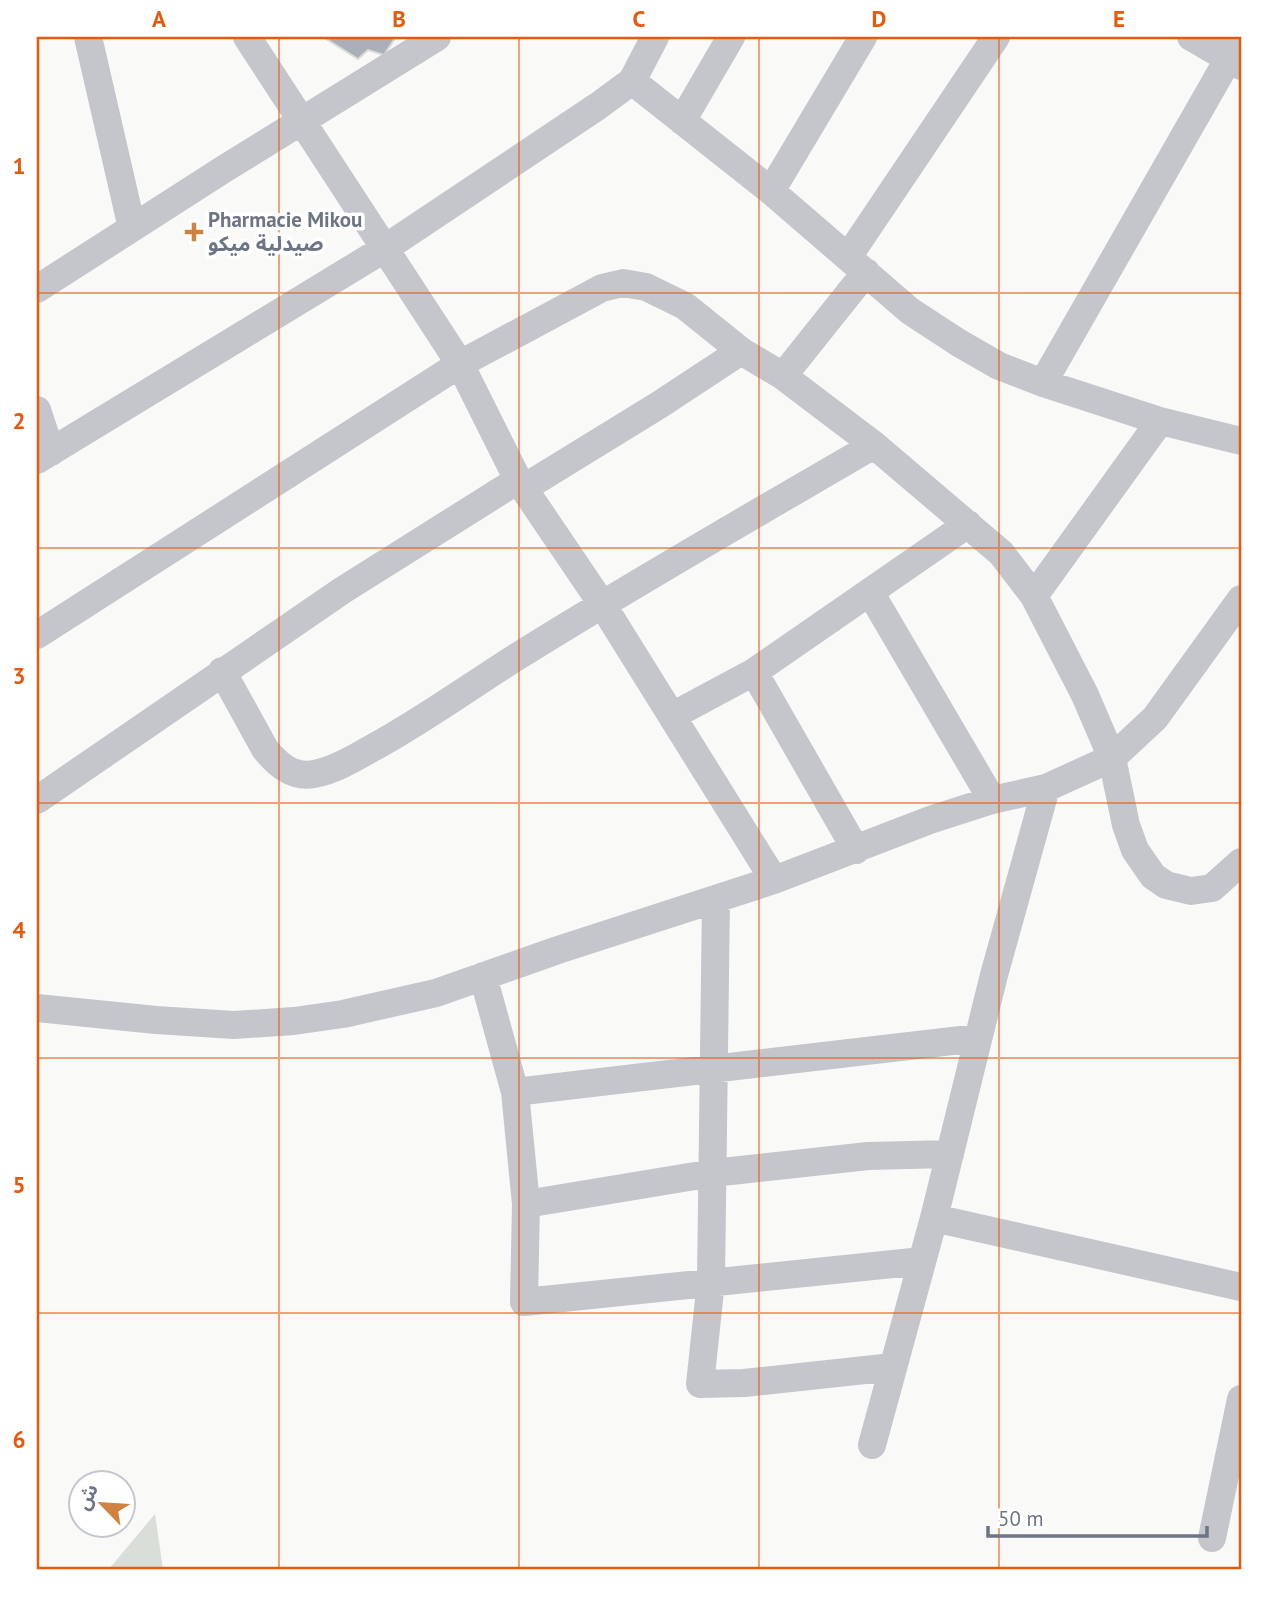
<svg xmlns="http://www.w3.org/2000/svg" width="1278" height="1606" viewBox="0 0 1278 1606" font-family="'PT Sans','Noto Sans Arabic',sans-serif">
<rect width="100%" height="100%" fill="#f9faf8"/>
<!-- green -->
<path fill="#d9ded8" d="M155,1514L163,1569H109Z"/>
<!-- building -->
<path fill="#abafb7" stroke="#dbdcda" stroke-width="2" d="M323,37H396L384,55L368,50L358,59Z"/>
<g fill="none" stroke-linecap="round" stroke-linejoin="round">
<!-- minor -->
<path stroke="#c4c6cb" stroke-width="28" d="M88,37L132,228
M247,37L460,364L518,480L602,604L774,880
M1191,37L1241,66
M632,81L771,191L910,311L959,343L999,366L1043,383L1160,421L1241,441
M682,121L731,37
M771,191L863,37
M848,257L996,37
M37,289L224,169L437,37
M783,376L866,272
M1043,383L1241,37
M37,410L51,452
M37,460L384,249L598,106L632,81L655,37
M524,488L659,405L741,351
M870,592L992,800
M1034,596L1160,421
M37,635L460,364L602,288L623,283L646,287L685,306L741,351L783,376L874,445L1001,553L1034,596L1085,695L1112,758L1126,825L1135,850L1153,876L1166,885L1191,891L1212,888L1241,862
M222,671L265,749C278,765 293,778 314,774C332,771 351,760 367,751C418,724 466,689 515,658C633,584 754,515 874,445
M754,672L856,850
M672,716L754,672L968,524
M37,800L343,590L518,480
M716,899L711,1281L700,1384L744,1383L893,1367
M483,976L515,1092L526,1204L524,1302L922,1261
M37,1008L156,1020L234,1025L294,1021L343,1014L436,993L558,950L774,880L930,820L992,800L1046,788L1112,758L1155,718L1241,599
M515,1092L978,1038
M526,1204L713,1173L868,1156L950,1154
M934,1218L1241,1287
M872,1445L934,1218L994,975L1046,788
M1212,1538L1241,1399"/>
</g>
<!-- grid -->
<path fill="none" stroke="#e8590c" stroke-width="2" stroke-opacity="0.55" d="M279,37V1569M519,37V1569M759,37V1569M999,37V1569M37,293H1241M37,548H1241M37,803H1241M37,1058H1241M37,1313H1241"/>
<!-- markers -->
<path fill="#d08341" stroke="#fff" stroke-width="2.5" d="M190.5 221.5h7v7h7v7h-7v7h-7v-7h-7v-7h7z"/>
<g text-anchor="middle" stroke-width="7" stroke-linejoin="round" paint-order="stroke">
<!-- poi labels -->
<g font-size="21" font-weight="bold" fill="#6c7485" stroke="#fff" text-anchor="start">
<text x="208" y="227">Pharmacie Mikou<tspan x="208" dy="24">صيدلية ميكو</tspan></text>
</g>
</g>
<!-- border -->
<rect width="1278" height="1606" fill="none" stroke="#ffffff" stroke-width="77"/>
<!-- north arrow -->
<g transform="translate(102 1504) rotate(295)"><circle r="33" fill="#ffffff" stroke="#c4c7ce" stroke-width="2"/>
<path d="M0-5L12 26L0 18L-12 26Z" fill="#d08341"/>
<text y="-10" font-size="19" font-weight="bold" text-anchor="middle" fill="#6c7485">ش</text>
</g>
<!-- scale -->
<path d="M988 1526v10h219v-10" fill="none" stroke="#6c7485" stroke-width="3.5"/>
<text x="998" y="1526" font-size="21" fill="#6c7485" stroke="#ffffff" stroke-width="5" paint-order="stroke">50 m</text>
<rect x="38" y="38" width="1202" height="1530" fill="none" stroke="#e8590c" stroke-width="2.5"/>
<g font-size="23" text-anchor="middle" font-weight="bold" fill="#e8590c">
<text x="159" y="27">A</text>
<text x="399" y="27">B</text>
<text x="639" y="27">C</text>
<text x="879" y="27">D</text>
<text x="1119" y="27">E</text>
<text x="19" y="174">1</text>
<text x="19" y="429">2</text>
<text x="19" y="684">3</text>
<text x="19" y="938">4</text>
<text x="19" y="1193">5</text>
<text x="19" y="1448">6</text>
</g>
</svg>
